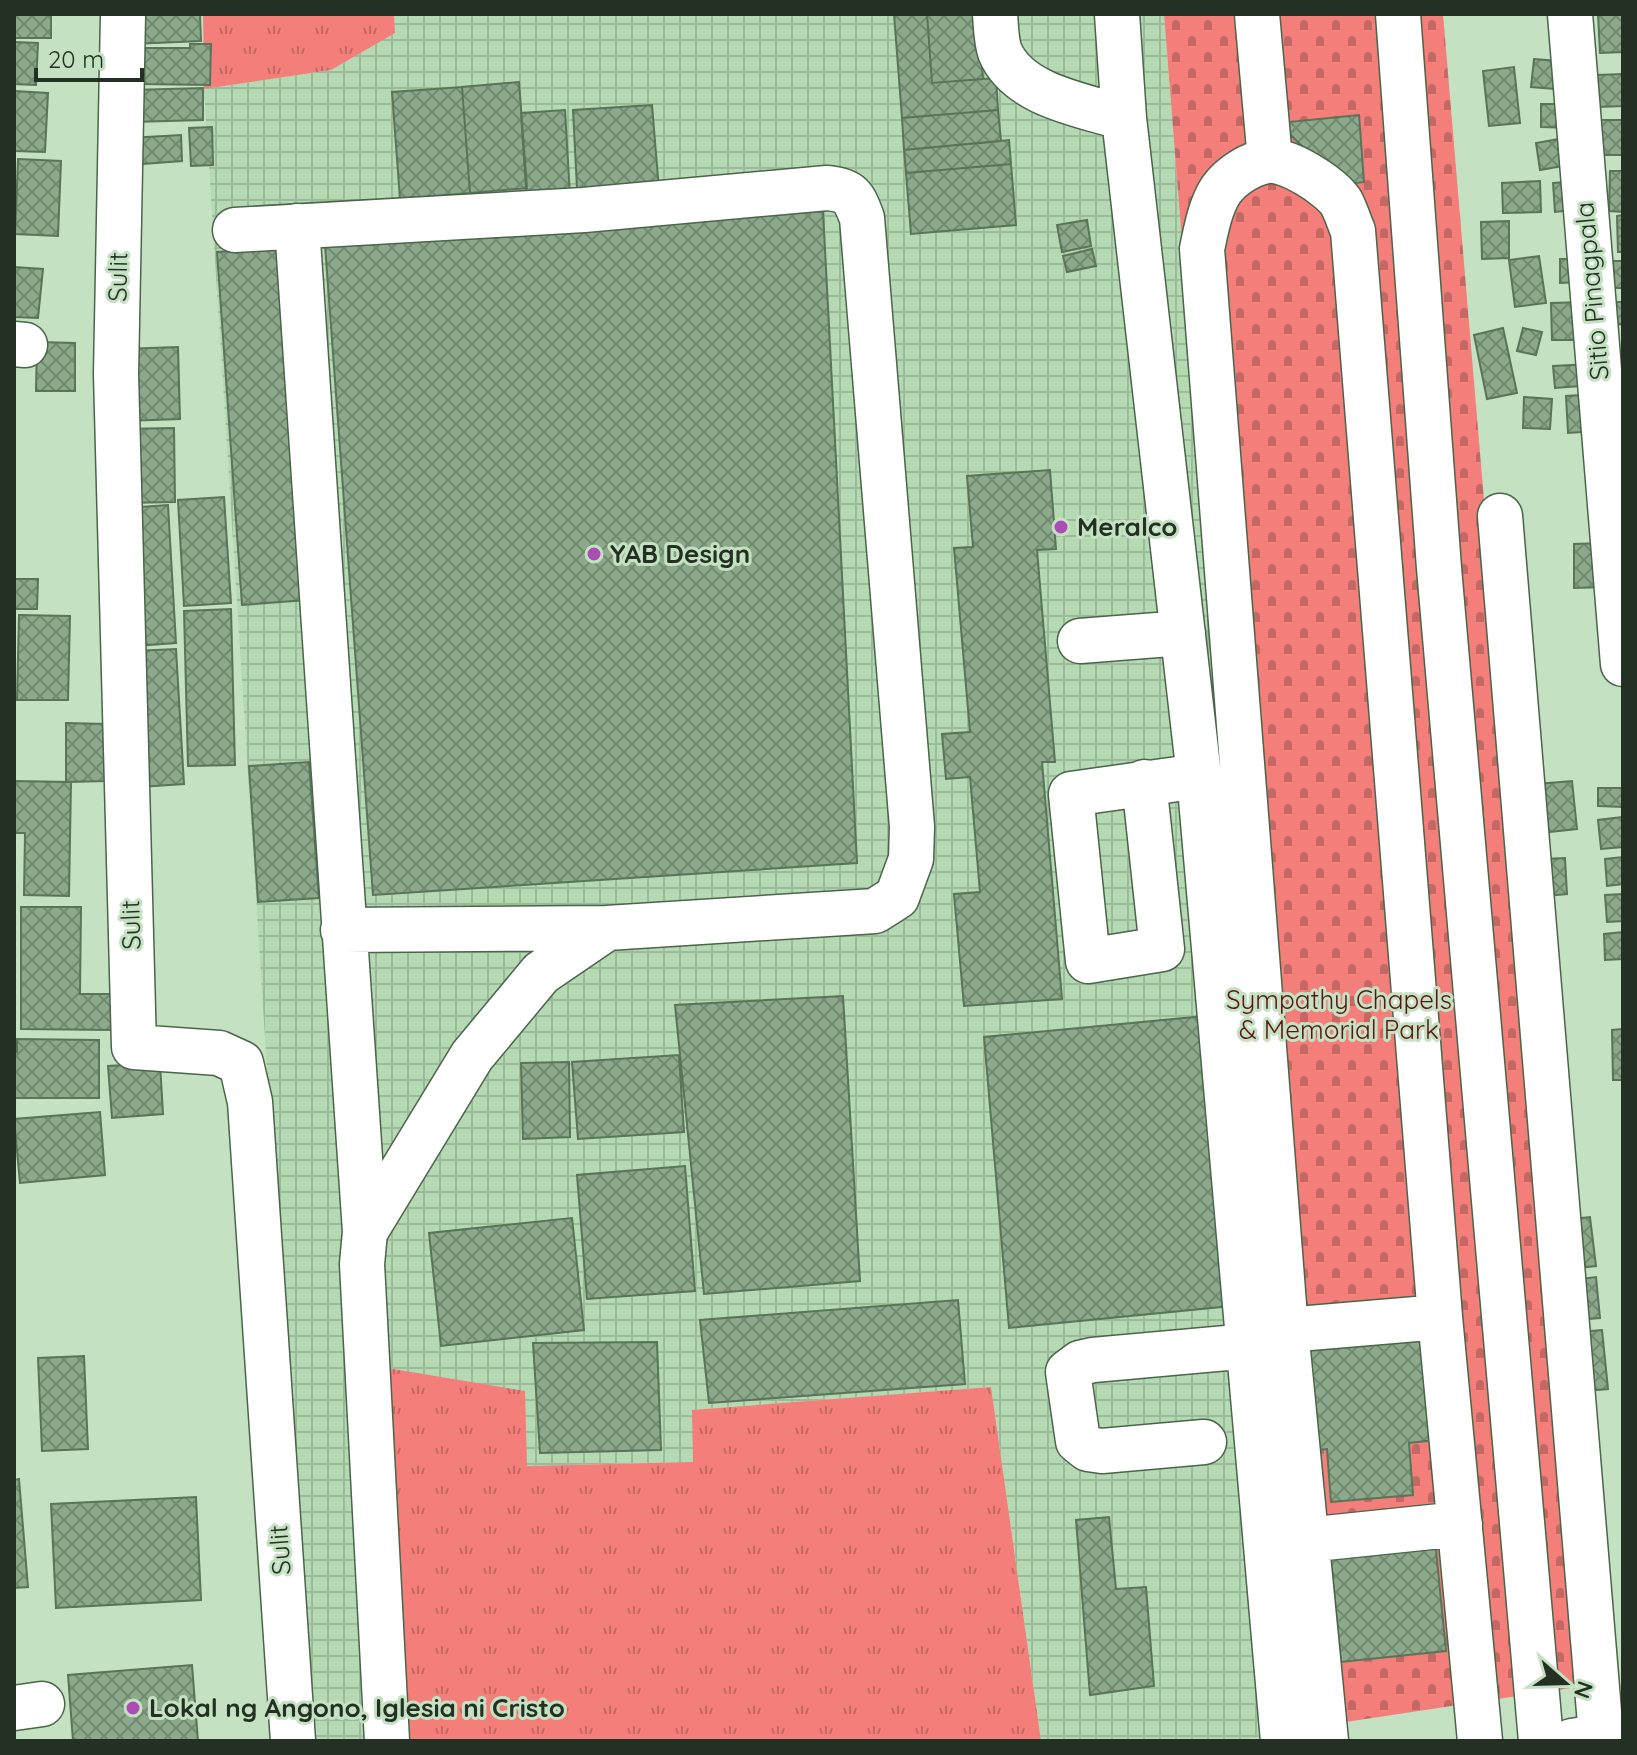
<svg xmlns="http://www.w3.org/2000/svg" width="1637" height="1755" viewBox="0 0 1637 1755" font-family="Quicksand,sans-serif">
<defs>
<pattern id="industrial-grid" width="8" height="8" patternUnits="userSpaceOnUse" patternTransform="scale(2)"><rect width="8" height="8" fill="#b5d9b3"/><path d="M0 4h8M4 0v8" fill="none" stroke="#9cbb9a"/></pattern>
<pattern id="grass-tufts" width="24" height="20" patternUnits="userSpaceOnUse" patternTransform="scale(2)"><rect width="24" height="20" fill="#f37e7a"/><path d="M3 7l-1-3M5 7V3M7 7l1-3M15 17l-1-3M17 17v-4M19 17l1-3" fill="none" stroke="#c56864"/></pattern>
<pattern id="cemetery-stones" width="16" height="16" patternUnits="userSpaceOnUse" patternTransform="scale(2)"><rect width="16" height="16" fill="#f37e7a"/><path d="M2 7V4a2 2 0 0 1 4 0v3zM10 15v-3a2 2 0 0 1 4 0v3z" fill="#c56864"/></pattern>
<pattern id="building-cross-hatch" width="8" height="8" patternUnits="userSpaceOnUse" patternTransform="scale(2)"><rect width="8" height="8" fill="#8ca98b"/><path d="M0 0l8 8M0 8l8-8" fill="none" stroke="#728a71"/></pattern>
</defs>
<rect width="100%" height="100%" fill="#c4e2c2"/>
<!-- industrial -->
<path fill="url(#industrial-grid)" d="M394,14H1164L1268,1329L1306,1728L1237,1741H1041L991,1387L693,1410L694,1462L526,1466L406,1741H314L267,1069L204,89L331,70L394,33Z"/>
<!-- grass -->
<path fill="url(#grass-tufts)" d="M203,14H394L395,33L331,70L204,89Z
M381,1367L525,1391L527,1466L693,1462L692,1410L991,1387L1041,1741H406Z"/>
<!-- cemetery -->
<path fill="url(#cemetery-stones)" d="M1164,14H1443L1584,1686L1306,1728L1268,1329Z"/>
<!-- building -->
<path fill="url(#building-cross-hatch)" stroke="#597458" stroke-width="2" d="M14,14H51V38H14Z
M130,14H200L201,41L132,44Z
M894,14H927L932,83L996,78L998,110L902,118Z
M927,14H978L983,79L932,83Z
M1598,14H1623V52L1600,53Z
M14,42L38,43L36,85L14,84Z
M190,44H211L210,85L141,84L142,48H190Z
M1534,59L1569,62L1567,90L1531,87Z
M1514,67L1520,123L1489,126L1483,71Z
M1623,74V106L1598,107L1597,75Z
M519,82L527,188L470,193L462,87Z
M462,87L470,193L400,199L392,92Z
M203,88V120L132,122V90Z
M14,91L48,93L45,152L14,151Z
M1541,104H1572V128L1541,127Z
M652,105L660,202L578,208L573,110Z
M565,110L570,196L527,203L521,113Z
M998,110L1001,141L904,150L902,118Z
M1359,115L1364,182L1340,185L1279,123Z
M1601,120H1623V155H1601Z
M212,127L213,165L191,166L189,128Z
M181,135L182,161L130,165L129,138Z
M1570,137L1574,164L1540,170L1536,143Z
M1009,140L1011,164L906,173L904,150Z
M18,159L61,161L58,236L15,234Z
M1011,164L1016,225L911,234L906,173Z
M1610,171H1623V212L1609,211Z
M1540,181L1541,212L1503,213L1502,183Z
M1580,181L1582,209L1555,212L1553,183Z
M823,211L857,863L373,895L325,245Z
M1623,215V252H1618L1617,216Z
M1087,220L1091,246L1062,252L1057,225Z
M1509,221V258L1482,259L1481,222Z
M283,248L306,600L242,605L217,252Z
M1092,249L1096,266L1067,272L1063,256Z
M1539,256L1546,303L1515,307L1509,260Z
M1560,259H1584V282L1560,283Z
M1613,261H1623V288H1614Z
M14,267L43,269L38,318L14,317Z
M1584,302L1585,340H1552L1551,303Z
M1613,302H1623V324L1614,325Z
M1503,328L1517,393L1487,399L1474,335Z
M1523,328L1542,332L1536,355L1517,351Z
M37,342L75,343V391H36Z
M178,347L180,419L124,421L122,349Z
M1592,364L1594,385L1555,388L1553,366Z
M1596,394L1597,431L1568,433L1566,396Z
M1524,397L1552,399L1550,429L1523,428Z
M174,428L175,502L123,503L122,429Z
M1050,470L1056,549L1037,550L1055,762H1042L1062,999L964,1006L954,894L980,892L970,777L946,779L942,734L970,732L954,548L973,547L967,476Z
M224,497L231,603L184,606L178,500Z
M168,505L176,643L135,646L126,508Z
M1604,543L1605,587L1574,588V544Z
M14,579H38L37,609H14Z
M231,609L235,765L188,766L184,611Z
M19,615L70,616L68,700H17Z
M176,649L184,784L140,787L133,651Z
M66,723L107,724L106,781L66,782Z
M309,762L319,898L258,902L249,766Z
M14,781L71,782L69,896L24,895L25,833H14Z
M1572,781L1577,829L1541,833L1537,784Z
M1598,788H1623V807L1598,806Z
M1623,817V847L1601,849L1598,820Z
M1623,857V884L1607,886L1605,859Z
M1565,858L1567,894L1546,896L1543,859Z
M1623,894V921L1607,922L1605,895Z
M21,907H81L80,994H112V1030L21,1029Z
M1623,932V959L1605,960L1604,934Z
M843,996L860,1281L704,1294L675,1005Z
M1205,1016L1231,1306L1009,1328L984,1037Z
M1623,1029V1080H1613L1612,1030Z
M17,1039L99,1040V1098H14V1052H17Z
M679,1055L684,1132L578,1139L572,1062Z
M569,1062L570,1137L523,1139L521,1063Z
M160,1063L163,1114L112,1118L108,1066Z
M100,1112L105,1175L20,1183L14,1119Z
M685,1166L695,1291L587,1299L577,1175Z
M1590,1217L1596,1266L1569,1269L1563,1220Z
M572,1218L584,1330L441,1346L429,1233Z
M1596,1277L1600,1318L1576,1320L1572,1280Z
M958,1300L965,1384L709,1403L700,1320Z
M1602,1330L1608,1389L1586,1391L1579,1332Z
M1428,1332L1436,1440L1409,1443L1413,1495L1331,1502L1327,1449L1307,1451L1299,1343Z
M657,1342L661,1450L540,1453L533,1343Z
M84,1356L88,1449L42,1451L38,1358Z
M19,1479L28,1587L14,1588V1480Z
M196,1497L201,1600L56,1608L51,1504Z
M1109,1517L1116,1589L1146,1587L1154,1686L1090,1695L1076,1520Z
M1435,1540L1446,1651L1341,1662L1330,1550Z
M192,1665L198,1741H73L68,1675Z"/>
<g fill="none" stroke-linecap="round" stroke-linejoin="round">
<!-- minor casing -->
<g stroke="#4a6549" stroke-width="47">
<path id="minor" d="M123,14L116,374L134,1047L219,1053L241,1063L250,1102L293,1741
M995,14C996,26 996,41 1000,52C1019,96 1083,105 1124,118
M1117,14L1124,118L1199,776L1283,1741
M1257,14L1270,160
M1398,14L1439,568L1541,1741
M1570,14L1623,664
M297,226L365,1232L362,1264L387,1741
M235,230L584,210L827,188C851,190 854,197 862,218L912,827L911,859L897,897L875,911L607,928L541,973L472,1056L365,1232
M14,344L25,345
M1500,516L1601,1736
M1080,641L1183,633
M1144,782L1162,949L1088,961L1071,794L1199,776
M343,930L607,928
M1286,1330L1440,1317
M1204,1442L1102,1451L1088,1449L1078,1441L1068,1372L1080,1363L1093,1360L1249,1346
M1306,1540L1460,1524
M14,1708L42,1704
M1326,1741L1286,1330L1202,249C1206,230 1210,207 1221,190C1231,176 1250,164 1267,161C1287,158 1330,186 1341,202C1346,211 1349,222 1353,231L1440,1317L1480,1741"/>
</g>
<!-- major casing -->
<g stroke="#4a6549" stroke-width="47">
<path id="major" d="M1572,1741L1623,1733"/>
</g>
<!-- minor -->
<use href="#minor" stroke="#fff" stroke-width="44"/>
<!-- major -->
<use href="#major" stroke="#fff" stroke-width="44"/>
</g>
<!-- markers -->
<g fill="#ac4db6" stroke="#c4e2c2" stroke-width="3">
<circle cx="1061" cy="527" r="8"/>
<circle cx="594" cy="554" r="8"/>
<circle cx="133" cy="1708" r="8"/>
</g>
<g text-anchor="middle" stroke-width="6" stroke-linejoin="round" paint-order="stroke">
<!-- street labels -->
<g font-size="26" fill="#243023" stroke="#c4e2c2">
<text transform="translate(118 277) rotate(-89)" y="9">Sulit</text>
<text transform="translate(1592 291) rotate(-95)" y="9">Sitio Pinagpala</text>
<text transform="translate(131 925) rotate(-92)" y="9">Sulit</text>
<text transform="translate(280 1550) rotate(-94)" y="9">Sulit</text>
</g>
<!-- poi labels -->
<g font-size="26" font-weight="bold" fill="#243023" stroke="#c4e2c2" text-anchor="start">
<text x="1077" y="536">Meralco</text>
<text x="610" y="563">YAB Design</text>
<text x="149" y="1717">Lokal ng Angono, Iglesia ni Cristo</text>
</g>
<!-- park labels -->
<g font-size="26" fill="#5d1417" stroke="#c4e2c2">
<text x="1339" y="1009">Sympathy Chapels<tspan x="1339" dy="30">&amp; Memorial Park</tspan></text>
</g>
</g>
<!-- border -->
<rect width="1637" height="1755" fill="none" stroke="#243023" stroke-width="32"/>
<!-- north arrow -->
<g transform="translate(1565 1683) rotate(110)" stroke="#c4e2c2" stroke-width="6" paint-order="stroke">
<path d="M0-6L14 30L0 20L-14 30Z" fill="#243023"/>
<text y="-12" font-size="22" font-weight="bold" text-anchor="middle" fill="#243023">N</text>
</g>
<!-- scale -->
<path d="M36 68v12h106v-12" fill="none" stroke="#243023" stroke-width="4"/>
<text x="48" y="68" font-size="24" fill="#243023" stroke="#c4e2c2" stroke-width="6" paint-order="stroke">20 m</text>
</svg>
